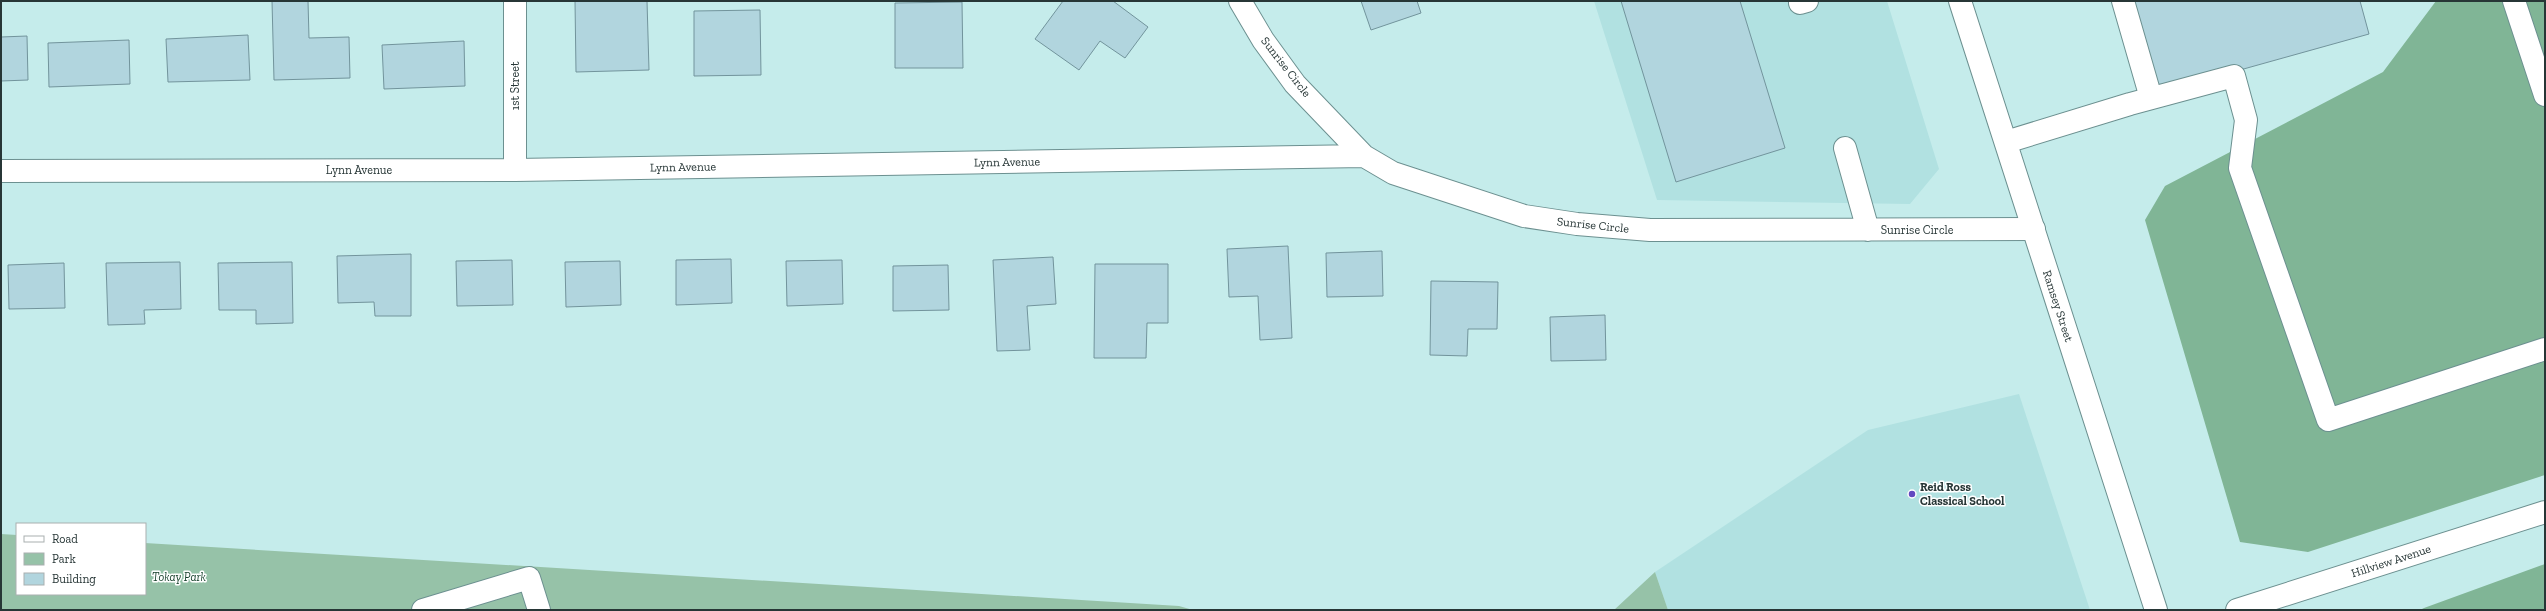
<svg xmlns="http://www.w3.org/2000/svg" width="2546" height="611" viewBox="0 0 2546 611" font-family="'Zilla Slab',serif">
<rect width="100%" height="100%" fill="#c5eceb"/>
<!-- built -->
<path fill="#b1e1e1" d="M1594,1H1887L1939,169L1910,204L1657,200Z
M2019,394L2090,610H1668L1655,572L1868,430Z"/>
<!-- green -->
<path fill="#96c2a8" d="M1,534L17,535V594H145V543L1179,606L1193,610H1Z
M1655,572L1668,610H1614Z"/>
<!-- forest -->
<path fill="#80b596" d="M2436,1H2545V475L2308,552L2240,542L2145,220L2165,186L2383,72Z
M2545,564V610H2420L2424,608Z"/>
<!-- building -->
<path fill="#b1d5de" stroke="#72949c" d="M272,1H308L309,38L349,37L350,78L274,80Z
M575,1H647L649,70L576,72Z
M1063,1H1113L1148,27L1125,58L1100,41L1079,70L1035,39Z
M1361,1H1417L1421,13L1371,30Z
M1621,1H1740L1785,148L1676,182Z
M2127,1H2360L2369,34L2154,94Z
M962,2L963,68H895V3Z
M760,10L761,75L694,76V11Z
M248,35L250,80L168,82L166,39Z
M27,36L28,80L1,81V37Z
M129,40L130,84L49,87L48,43Z
M464,41L465,86L384,89L382,45Z
M1288,246L1292,338L1260,340L1258,296L1229,297L1227,249Z
M1382,251L1383,296L1327,297L1326,253Z
M411,254V316H375L374,302L338,303L337,256Z
M1053,257L1056,304L1027,306L1030,350L997,351L993,260Z
M731,259L732,303L676,305V260Z
M512,260L513,305L457,306L456,261Z
M842,260L843,304L787,306L786,261Z
M620,261L621,305L566,307L565,262Z
M180,262L181,309L144,310L145,324L108,325L106,263Z
M292,262L293,323L256,324V310H219L218,263Z
M64,263L65,308L9,309L8,265Z
M1095,264H1168V323H1147L1146,358H1094Z
M948,265L949,310L893,311V266Z
M1431,281L1498,282L1497,329H1468L1467,356L1430,355Z
M1605,315L1606,360L1551,361L1550,317Z"/>
<g fill="none" stroke-linecap="round" stroke-linejoin="round">
<!-- minor casing -->
<g stroke="#6c9090" stroke-width="24">
<path id="minor" d="M515,1V170
M1240,1L1263,40L1295,84L1364,156L1393,173L1524,216L1577,224L1650,230L2034,229
M2123,1L2151,98
M2514,1L2545,95
M1800,3L1807,1
M2006,142L2130,104L2234,76L2246,120L2240,168L2328,420L2545,349
M1845,148L1868,230
M1,171L515,170L1364,156
M423,610L529,578L539,610
M2237,610L2545,512"/>
</g>
<!-- major casing -->
<g stroke="#6c9090" stroke-width="24">
<path id="major" d="M1960,1L2156,610"/>
</g>
<!-- minor -->
<use href="#minor" stroke="#fff" stroke-width="22"/>
<!-- major -->
<use href="#major" stroke="#fff" stroke-width="22"/>
</g>
<!-- markers -->
<circle fill="#6248c0" stroke="#fff" stroke-width="1.5" cx="1912" cy="494" r="4"/>
<g text-anchor="middle" stroke-width="3" stroke-linejoin="round" paint-order="stroke">
<!-- street labels -->
<g font-size="12" fill="#273636" stroke="#fff">
<text transform="translate(1286 67) rotate(52)" y="4">Sunrise Circle</text>
<text transform="translate(515 86) rotate(-90)" y="4">1st Street</text>
<text transform="translate(1007 162) rotate(-1)" y="4">Lynn Avenue</text>
<text transform="translate(683 167) rotate(-1)" y="4">Lynn Avenue</text>
<text x="359" y="174">Lynn Avenue</text>
<text transform="translate(1593 225) rotate(6)" y="4">Sunrise Circle</text>
<text x="1917" y="234">Sunrise Circle</text>
<text transform="translate(2058 306) rotate(72)" y="4">Ramsey Street</text>
<text transform="translate(2391 561) rotate(-18)" y="4">Hillview Avenue</text>
</g>
<!-- poi labels -->
<g font-size="12" font-weight="bold" fill="#273636" stroke="#fff" text-anchor="start">
<text x="1920" y="491">Reid Ross<tspan x="1920" dy="14">Classical School</tspan></text>
</g>
<!-- park labels -->
<g font-size="12" font-style="italic" fill="#113c27" stroke="#fff">
<text x="179" y="581">Tokay Park</text>
</g>
</g>
<!-- border -->
<rect width="2546" height="611" fill="none" stroke="#273636" stroke-width="4"/>
<!-- legend -->
<rect x="16" y="523" width="130" height="72" fill="#ffffff" stroke="#a9afaf"/>
<rect x="24" y="536" width="20" height="6" fill="#ffffff" stroke="#a9afaf"/>
<text x="52" y="543" font-size="12" fill="#273636">Road</text>
<rect x="24" y="553" width="20" height="12" fill="#96c2a8" stroke="#a9afaf"/>
<text x="52" y="563" font-size="12" fill="#273636">Park</text>
<rect x="24" y="573" width="20" height="12" fill="#b1d5de" stroke="#a9afaf"/>
<text x="52" y="583" font-size="12" fill="#273636">Building</text>
</svg>
